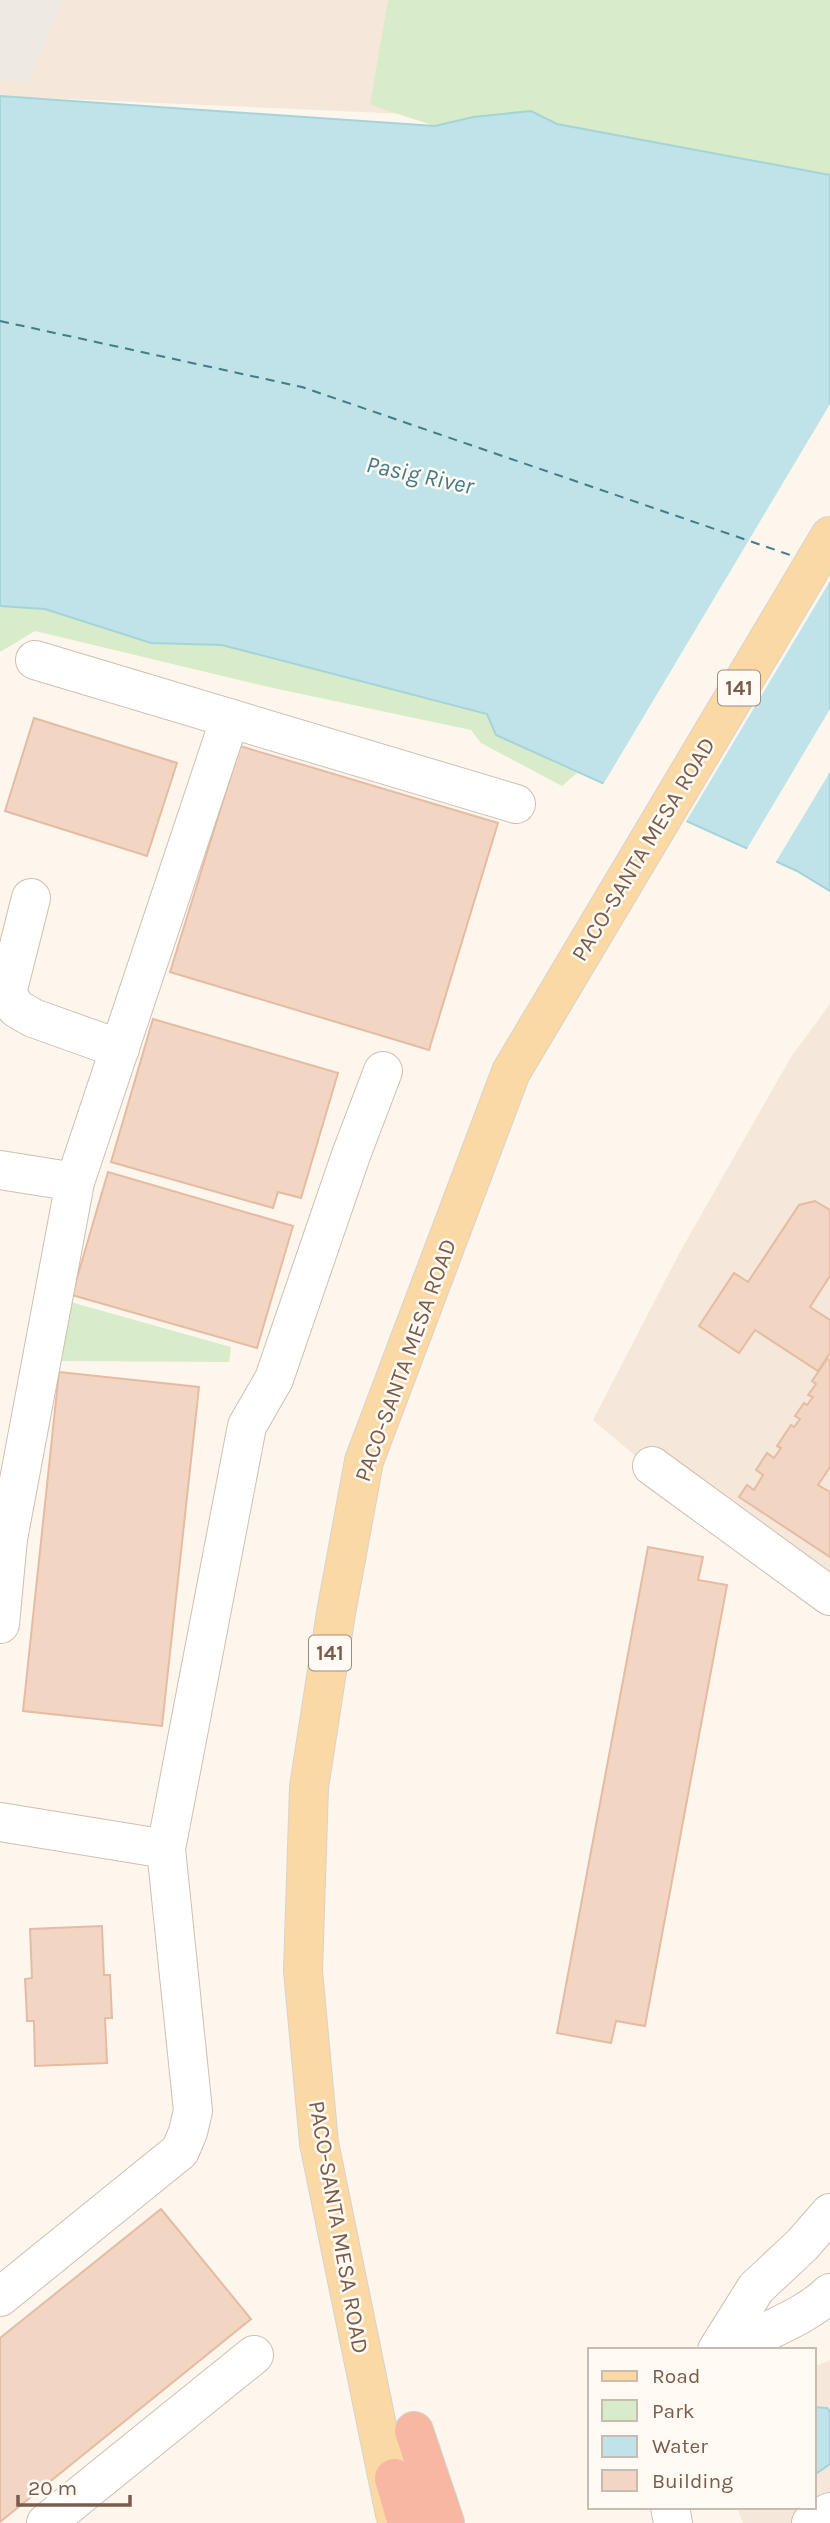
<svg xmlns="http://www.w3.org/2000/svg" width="830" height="2523" viewBox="0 0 830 2523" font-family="Karla,sans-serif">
<rect width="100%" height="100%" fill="#fdf6ec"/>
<!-- residential -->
<path fill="#f5e8da" d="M0,0H830L473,117L0,96Z
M830,1004V1593L647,1466L593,1420L680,1252L791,1057Z
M830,2360V2523H743L737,2507H814V2367Z"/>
<!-- industrial -->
<path fill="#efe9e4" d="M0,0H63L28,82L0,78Z"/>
<!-- green -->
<path fill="#d8ecc9" d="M388,0H830V180L473,117L435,126L370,105Z
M0,606L45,609L151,643L222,645L487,714L496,735L577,773L562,786L481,743L471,730L273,688L35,631L0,652Z
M67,1301L231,1347L229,1362L62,1361Z"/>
<!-- water -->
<path fill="#bfe3e8" stroke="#a5d3da" stroke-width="2" d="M0,96L435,126L473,117L531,111L557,124L830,175V891L797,871L496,735L487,714L222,645L151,643L45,609L0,606Z
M814,2407L827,2408L830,2412V2464L814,2475Z"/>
<!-- pier -->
<path fill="#fdf6ec" d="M830,404V581L684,825L601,788Z
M830,709V772L774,865L745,852Z"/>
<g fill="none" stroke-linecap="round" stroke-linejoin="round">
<!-- ferry -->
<path stroke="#437c86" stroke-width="2" stroke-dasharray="9 7" stroke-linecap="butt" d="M0,321L302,387L796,557"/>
</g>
<!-- building -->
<path fill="#f3d5c3" stroke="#e6bba3" stroke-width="2" d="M34,718L177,763L147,856L5,811Z
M240,746L498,823L429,1050L170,972Z
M153,1019L338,1073L301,1198L278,1192L273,1208L111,1162Z
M108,1172L293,1226L257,1348L72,1295Z
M815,1201L830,1210V1276L810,1307L830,1320V1353L818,1371L755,1330L739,1353L699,1326L734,1273L748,1282L799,1205Z
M827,1359L830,1360V1467L818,1485L830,1492V1557L739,1497L747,1485L754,1490L763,1475L756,1470L767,1453L774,1458L781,1448L777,1446L791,1425L794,1427L800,1419L795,1416L804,1403L807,1405L813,1397L808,1395L816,1384L812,1381Z
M59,1372L199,1387L162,1726L23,1711Z
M648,1547L703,1557L698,1580L727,1585L645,2026L616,2021L611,2043L557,2033Z
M102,1926L104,1975H110L112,2018H105L107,2063L35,2066L34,2021H27L26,1997L25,1979L32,1978L30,1929Z
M161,2209L251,2319L0,2522V2338Z"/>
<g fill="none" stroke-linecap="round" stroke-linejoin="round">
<!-- minor casing -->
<g stroke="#d1beb0" stroke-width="40">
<path id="minor" d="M35,660L516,804
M31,898L7,993L16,1008L33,1018L120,1049
M0,1170L75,1182
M652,1466L830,1596
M0,1624L8,1539L75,1182L230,718
M0,1822L166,1849
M0,2297L180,2151L188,2132L193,2111L166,1849L247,1426L274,1379L351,1155L383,1071
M717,2350L756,2288L802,2245L830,2213
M731,2350C764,2330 803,2319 830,2293
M670,2507L673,2523
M46,2523L254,2355
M811,2523L830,2512"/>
</g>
<!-- major casing -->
<g stroke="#dad1cd" stroke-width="40">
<path id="major" d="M395,2514L319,2143L303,1971L309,1787L336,1613L364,1461L511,1072L830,536"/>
</g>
<!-- highway casing -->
<g stroke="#dad1cd" stroke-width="40">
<path id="highway" d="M414,2431L445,2523
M394,2478L407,2523"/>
</g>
<!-- minor -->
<use href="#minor" stroke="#fff" stroke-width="38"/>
<!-- major -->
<use href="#major" stroke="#fbd9a5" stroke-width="38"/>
<!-- highway -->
<use href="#highway" stroke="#f7b7a3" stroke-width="38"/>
</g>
<g text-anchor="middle" stroke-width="5" stroke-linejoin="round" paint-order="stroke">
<!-- shield labels -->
<g fill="#fffaf3" stroke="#a28b7f" stroke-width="2">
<rect x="718" y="670.5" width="42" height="35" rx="5"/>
<rect x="309" y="1635.5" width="42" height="35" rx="5"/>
</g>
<g font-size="21" font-weight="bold" fill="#7a5c4d">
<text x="739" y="695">141</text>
<text x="330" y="1660">141</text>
</g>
<!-- street labels -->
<g font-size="23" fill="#7a5c4d" stroke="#fffaf3">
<text transform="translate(643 849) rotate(-59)" y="8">PACO-SANTA MESA ROAD</text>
<text transform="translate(405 1360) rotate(-70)" y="8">PACO-SANTA MESA ROAD</text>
<text transform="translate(339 2227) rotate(80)" y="8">PACO-SANTA MESA ROAD</text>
</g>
<!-- water labels -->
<g font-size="24" font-style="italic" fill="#437c86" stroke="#fffaf3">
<text transform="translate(420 475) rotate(12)" y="8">Pasig River</text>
</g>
</g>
<!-- legend -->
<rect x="588" y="2348" width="228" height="161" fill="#fffaf3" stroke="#cabbb1" stroke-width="2"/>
<rect x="602" y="2371" width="35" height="10" fill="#fbd9a5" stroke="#cabbb1" stroke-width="2"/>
<text x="652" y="2383" font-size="21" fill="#7a5c4d">Road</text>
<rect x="602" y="2400" width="35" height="21" fill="#d8ecc9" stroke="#cabbb1" stroke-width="2"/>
<text x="652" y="2418" font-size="21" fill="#7a5c4d">Park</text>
<rect x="602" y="2436" width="35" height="21" fill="#bfe3e8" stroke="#cabbb1" stroke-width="2"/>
<text x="652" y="2453" font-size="21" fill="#7a5c4d">Water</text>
<rect x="602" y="2470" width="35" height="21" fill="#f3d5c3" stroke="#cabbb1" stroke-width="2"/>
<text x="652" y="2488" font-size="21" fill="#7a5c4d">Building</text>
<!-- scale -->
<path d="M18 2495v10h112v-10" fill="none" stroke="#7a5c4d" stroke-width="3.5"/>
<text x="28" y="2495" font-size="21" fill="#7a5c4d" stroke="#fffaf3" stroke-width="5" paint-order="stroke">20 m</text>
</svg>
